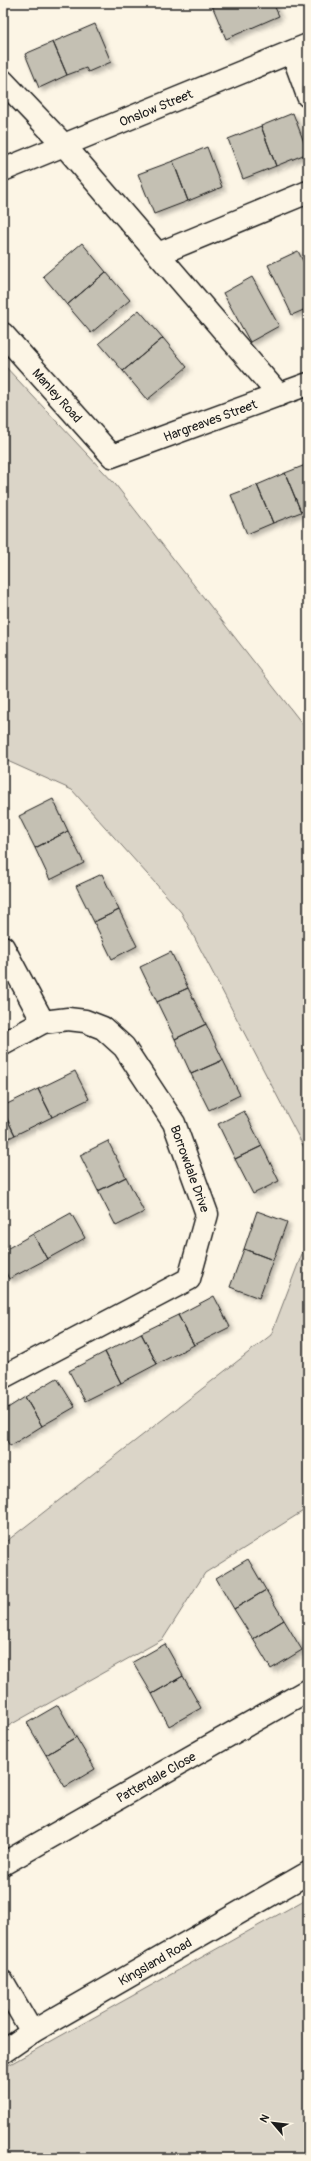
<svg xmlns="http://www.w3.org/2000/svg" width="311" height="2161" viewBox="0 0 311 2161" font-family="Pangolin,sans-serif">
<defs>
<filter id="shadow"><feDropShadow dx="3.5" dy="3.5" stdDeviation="2" flood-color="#0004"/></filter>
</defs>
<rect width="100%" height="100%" fill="#fcf5e5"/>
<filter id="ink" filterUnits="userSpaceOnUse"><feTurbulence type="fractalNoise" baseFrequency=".025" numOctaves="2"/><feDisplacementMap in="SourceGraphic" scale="8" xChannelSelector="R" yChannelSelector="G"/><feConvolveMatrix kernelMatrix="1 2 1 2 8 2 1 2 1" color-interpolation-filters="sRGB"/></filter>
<g filter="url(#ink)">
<!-- green -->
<path fill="#dbd5c8" stroke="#7c7872" d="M3,364L115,484L308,731V1155L181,912L72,790L3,759Z
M308,1238V1508L205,1573L163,1639L3,1729V1544L271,1335Z
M308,1898V2158H3V2068Z"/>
<!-- building -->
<path fill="#c4c0b3" stroke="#1c1c1c" filter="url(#shadow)" d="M211,3H273L279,16L226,39Z
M95,24L111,62L88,72L86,68L67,75L53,42Z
M53,42L67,75L39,88L25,54Z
M293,113L308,153L276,166L261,126Z
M261,126L276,166L243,179L228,139Z
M207,147L222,187L188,201L173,161Z
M173,161L188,201L154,214L138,174Z
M82,243L106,272L67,305L43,276Z
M298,251L308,271V308L292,315L268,265Z
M106,272L130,300L91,333L67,305Z
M252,277L279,326L250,342L223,293Z
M139,310L163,338L123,371L99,343Z
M163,338L187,367L147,400L123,371Z
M308,464V509L301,512L285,473Z
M285,473L301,512L273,523L257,485Z
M257,485L273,523L247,534L231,495Z
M53,799L68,831L35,848L19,816Z
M68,831L84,863L50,880L35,848Z
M102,874L119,910L94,922L76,886Z
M119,910L137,946L112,959L94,922Z
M171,952L188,988L157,1002L140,967Z
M188,988L206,1024L175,1039L157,1002Z
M206,1024L223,1060L191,1074L175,1039Z
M223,1060L240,1095L209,1110L191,1074Z
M75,1071L89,1099L52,1117L38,1089Z
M38,1089L52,1117L15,1135L3,1111V1106Z
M3,1111L15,1135L3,1141Z
M244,1111L262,1146L235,1159L218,1124Z
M108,1141L126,1177L98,1191L80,1155Z
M262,1146L279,1181L253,1194L235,1159Z
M126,1177L144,1212L116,1226L98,1191Z
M257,1211L287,1222L273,1260L244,1249Z
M71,1213L85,1238L47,1259L33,1234Z
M33,1234L47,1259L9,1279L3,1267V1251Z
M244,1249L273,1260L259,1298L230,1287Z
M214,1296L230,1327L194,1345L178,1315Z
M178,1315L194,1345L157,1364L141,1333Z
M141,1333L157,1364L121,1383L105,1352Z
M105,1352L121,1383L85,1401L69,1371Z
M57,1378L75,1407L42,1426L25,1397Z
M25,1397L42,1426L10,1446L3,1434V1411Z
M248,1559L266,1590L234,1609L216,1578Z
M266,1590L284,1620L253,1639L234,1609Z
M284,1620L302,1650L271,1669L253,1639Z
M165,1644L183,1676L152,1694L133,1662Z
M183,1676L201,1708L169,1726L152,1694Z
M58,1705L76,1737L46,1755L27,1723Z
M76,1737L95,1769L65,1787L46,1755Z"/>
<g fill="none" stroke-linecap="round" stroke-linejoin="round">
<!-- minor casing -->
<g stroke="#1c1c1c" stroke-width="25">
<g id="minor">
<path d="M292,52L308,96"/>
<path d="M3,81L64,145L279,395"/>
<path id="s1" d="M3,170L308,45"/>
<path d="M158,254L308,192"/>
<path id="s2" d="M3,334L112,456L308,384"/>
<path d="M3,947L43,1022"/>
<path id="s3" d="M3,1044L43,1022L68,1019L85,1021L103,1028L124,1047L174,1123L207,1214L189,1279L3,1377"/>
<path id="s4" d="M3,1864L308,1690"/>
<path d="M3,1982L32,2032"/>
<path id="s5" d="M3,2052L32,2032L308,1873"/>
</g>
</g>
<!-- minor -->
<use href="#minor" stroke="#fcf5e5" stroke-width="22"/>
</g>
</g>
<g text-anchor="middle" stroke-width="3" stroke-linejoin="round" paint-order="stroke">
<!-- street labels -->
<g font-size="13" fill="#1c1c1c" stroke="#fcf5e5">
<text dy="5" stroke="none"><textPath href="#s1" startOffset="165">Onslow Street</textPath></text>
<text dy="5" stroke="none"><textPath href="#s2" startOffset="82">Manley Road</textPath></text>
<text dy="5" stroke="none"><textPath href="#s2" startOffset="268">Hargreaves Street</textPath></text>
<text dy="5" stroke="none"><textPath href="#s3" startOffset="275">Borrowdale Drive</textPath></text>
<text dy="5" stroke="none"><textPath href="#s4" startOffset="176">Patterdale Close</textPath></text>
<text dy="5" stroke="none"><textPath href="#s5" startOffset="177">Kingsland Road</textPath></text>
</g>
</g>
<!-- margin -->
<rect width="311" height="2161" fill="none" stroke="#fcf5e5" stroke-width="16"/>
<rect x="8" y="8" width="295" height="2145" fill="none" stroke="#1c1c1c" stroke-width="1.5" filter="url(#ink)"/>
<!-- north arrow -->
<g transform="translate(273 2123) rotate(298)" stroke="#fcf5e5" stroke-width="3" paint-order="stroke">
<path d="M0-3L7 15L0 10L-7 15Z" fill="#1c1c1c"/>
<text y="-6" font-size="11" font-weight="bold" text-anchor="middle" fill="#1c1c1c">N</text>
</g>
</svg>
